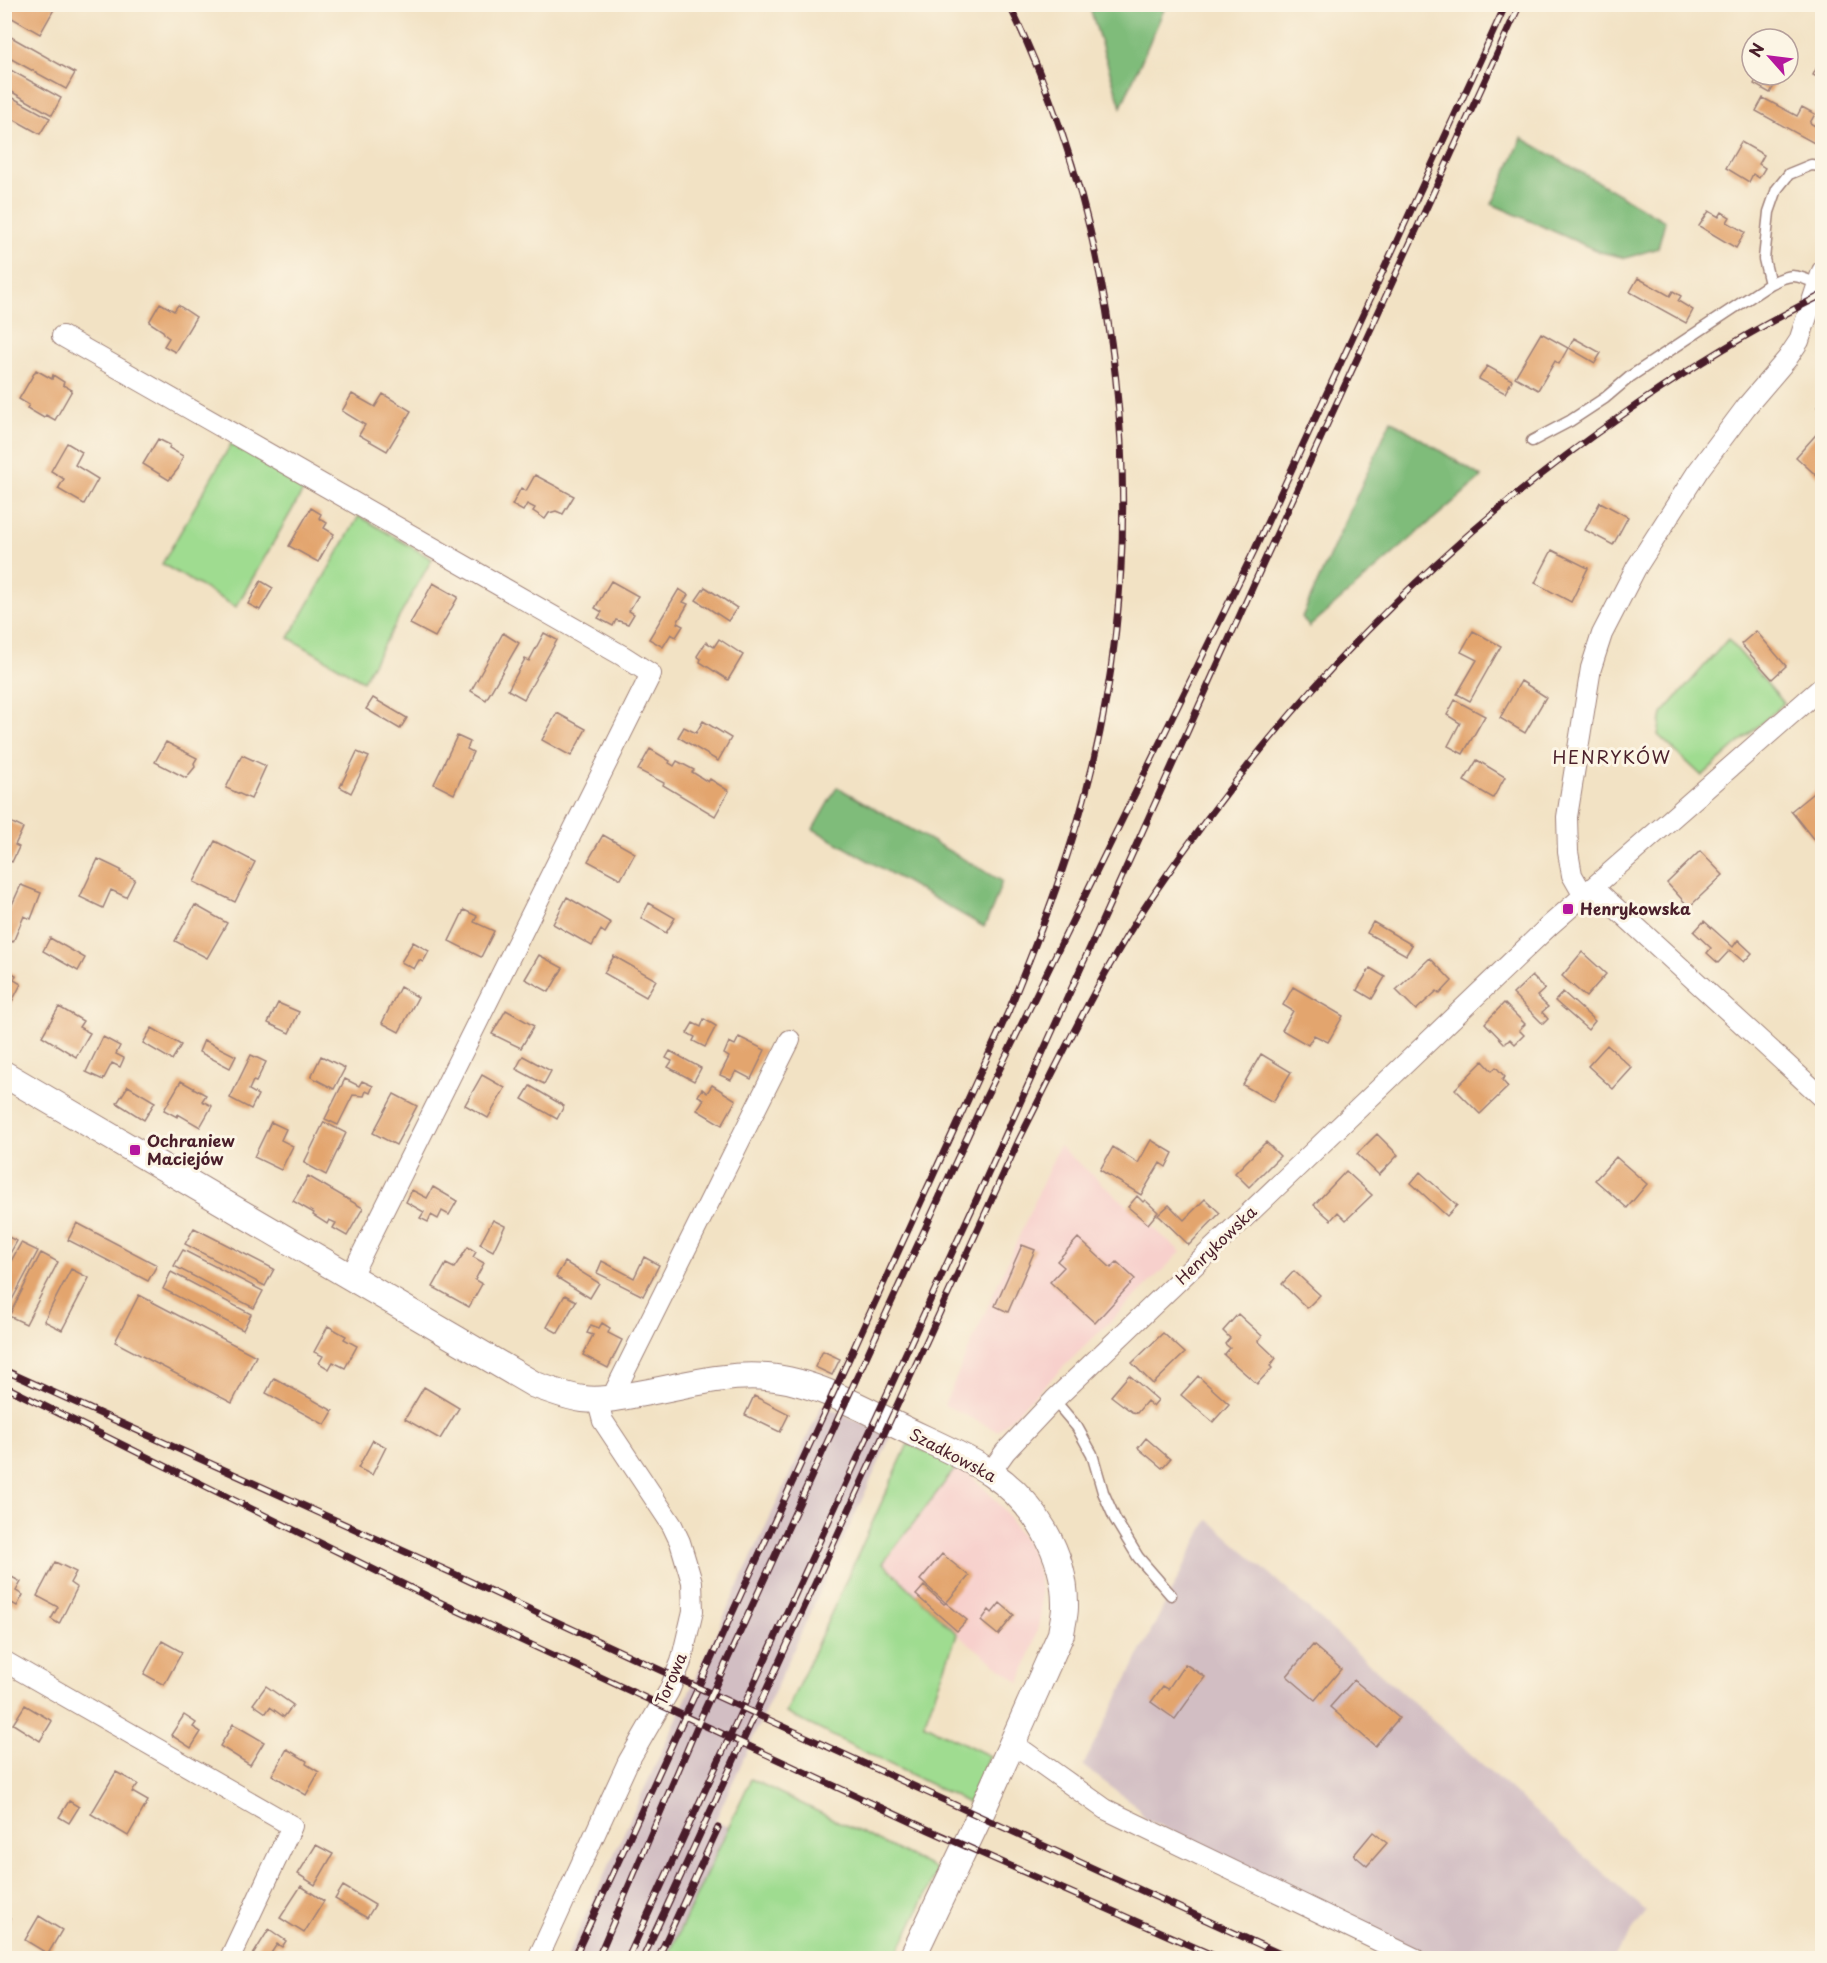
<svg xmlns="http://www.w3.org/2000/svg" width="1827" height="1963" viewBox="0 0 1827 1963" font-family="'Playpen Sans',sans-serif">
<rect width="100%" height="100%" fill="#fcf5e5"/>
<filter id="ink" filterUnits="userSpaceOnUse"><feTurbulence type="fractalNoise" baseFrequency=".0167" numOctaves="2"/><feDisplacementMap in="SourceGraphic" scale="12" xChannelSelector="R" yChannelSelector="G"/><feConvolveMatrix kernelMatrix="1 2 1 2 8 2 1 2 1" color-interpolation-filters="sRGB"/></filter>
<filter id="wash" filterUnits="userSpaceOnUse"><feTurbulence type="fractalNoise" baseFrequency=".008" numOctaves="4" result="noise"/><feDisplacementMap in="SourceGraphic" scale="24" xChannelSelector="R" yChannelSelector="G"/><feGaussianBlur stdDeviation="1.35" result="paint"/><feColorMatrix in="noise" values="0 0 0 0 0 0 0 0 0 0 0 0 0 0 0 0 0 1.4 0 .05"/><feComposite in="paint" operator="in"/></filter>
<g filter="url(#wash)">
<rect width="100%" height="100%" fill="#f2e2c4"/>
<!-- built -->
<path fill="#f7d0cc" d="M1059,1146L1181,1252L998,1431L944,1405Z
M958,1465L984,1488L1001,1506L1030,1549L1037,1567L1041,1590V1614L1035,1639L1020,1683L957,1634L883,1563Z"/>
<!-- industrial -->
<path fill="#d2bec3" d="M822,1405L891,1436L715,1821L728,1827L667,1958H566Z
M1208,1519L1646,1911L1614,1958H1431L1144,1818L1138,1807L1083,1766Z"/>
<!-- green -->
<path fill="#9fdc90" stroke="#747e5e" stroke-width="1.5" d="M231,444L306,486L236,607L162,564Z
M359,516L432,559L363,681L289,638Z
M1728,639L1784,703L1702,776L1658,735L1662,714Z
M908,1444L958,1465L883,1563L957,1634L924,1724L990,1756L968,1803L786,1713Z
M751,1779L938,1870L895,1958H667Z"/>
<!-- forest -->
<path fill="#7fbc7a" stroke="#646e52" stroke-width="1.5" d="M1089,5H1166L1121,107Z
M1522,138L1665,221L1658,248L1626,258L1600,252L1492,204Z
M1391,420L1482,477L1309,627L1302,617Z
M837,787L1002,881L993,907L984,927L813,829Z"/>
<g id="blocks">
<!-- building -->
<path fill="#e3a56e" d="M17,4H57L40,34L5,14L10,5L15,8Z
M4,33L75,73L66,89L4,55Z
M1822,57V80L1813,75Z
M5,67L61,98L52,115L5,88Z
M1759,75H1780L1770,93L1754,84Z
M4,93L50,118L40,134L4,114Z
M1763,98L1797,116L1802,107L1815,114L1810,123L1822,130L1816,144L1756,111Z
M1741,142L1764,155L1759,164L1765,168L1759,178L1753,174L1749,182L1726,168Z
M1709,211L1719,217L1722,212L1730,217L1727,222L1745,232L1736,248L1699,226Z
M1638,278L1670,296L1673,291L1681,296L1678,301L1693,310L1686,323L1630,292Z
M160,303L174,311L178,305L196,317L175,352L164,346L169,338L165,335L163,331L149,322Z
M1541,333L1568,348L1559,364L1555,361L1538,390L1515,377Z
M1574,338L1601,353L1595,363L1569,348Z
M1487,366L1512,380L1505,393L1479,379Z
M36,370L52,379L53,375L64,382L63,385L72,390L55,420L46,415L44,418L27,408L29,405L19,399Z
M352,394L375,407L383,394L411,411L387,451L359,435L365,425L342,411Z
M1822,400V412L1817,407Z
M1822,428V471L1818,477L1796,457Z
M158,439L170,445L169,448L183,456L178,469L169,480L143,464Z
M67,443L82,452L75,465L98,479L84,504L58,489L64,479L51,471Z
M535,475L574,496L563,514L556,511L549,513L545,519L533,511L535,508L527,504L523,511L512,505L521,488L526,491Z
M1600,502L1628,517L1613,545L1585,530Z
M311,508L321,514L319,518L327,523L324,528L334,534L318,562L289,546Z
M1552,550L1588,568L1571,602L1535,583Z
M261,581L273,588L260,610L248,604Z
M611,581L638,596L629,611L634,614L628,624L616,620L613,626L598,618L602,612L595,608Z
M433,583L458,597L435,637L410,624Z
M705,587L737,608L728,621L696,600Z
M679,589L688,595L683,602L688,604L677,623L683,626L676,637L671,634L663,647L649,639Z
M1473,631L1501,646L1470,701L1457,694L1477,660L1461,652Z
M1756,631L1786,666L1772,679L1741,644Z
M503,633L519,643L486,700L471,691Z
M544,633L557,640L524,699L508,690L525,659L529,661Z
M719,639L743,655L728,680L700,662L701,659L697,656L706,642L714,647Z
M1521,681L1546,697L1525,733L1500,718Z
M373,698L407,718L400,729L366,709Z
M1455,700L1485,716L1463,754L1448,746L1460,723L1447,715Z
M557,713L586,729L571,756L542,740Z
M703,721L731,738L718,761L678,737L684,727L696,733Z
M457,736L470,742L467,749L473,752L454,794L434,784Z
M166,742L197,758L194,763L195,767L186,778L155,762Z
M650,749L670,761L669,763L674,766L677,761L694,770L692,772L708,782L710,779L729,791L715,816L663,785L664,783L638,770Z
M357,752L369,757L351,793L340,787Z
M242,755L266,766L251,799L226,788Z
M1477,760L1505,777L1493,798L1464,781Z
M1822,782V833L1814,840L1791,811L1817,790L1815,788Z
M4,819L23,828L15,845L19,847L12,862L4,858Z
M603,835L635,853L621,879L588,861Z
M215,841L255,862L235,902L194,882Z
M1700,851L1723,875L1689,907L1667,883Z
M98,859L121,870L120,872L135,879L126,897L111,890L103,908L80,897Z
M21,885L41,893L31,919L24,916L13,942L4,938V922Z
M567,897L611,923L605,933L601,930L592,946L553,924Z
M649,903L675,918L666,933L641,918Z
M195,905L227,923L207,958L175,941Z
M464,910L477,916L474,922L494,931L481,957L449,941Z
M1704,921L1733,947L1738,940L1752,953L1744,962L1730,950L1718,963L1707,953L1711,948L1694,932Z
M1373,922L1412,945L1406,955L1367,933Z
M50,938L85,958L78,971L43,951Z
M413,942L429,951L423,962L419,960L414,969L401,962Z
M1582,952L1606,974L1586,997L1562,976Z
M539,955L563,968L549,992L525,979Z
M614,956L656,980L646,997L604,973Z
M1430,958L1452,981L1440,994L1437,991L1416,1010L1396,990Z
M1370,968L1385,977L1372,999L1357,990Z
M4,969L16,975L14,980L21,984L4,1017Z
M1532,976L1545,989L1537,996L1548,1007L1542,1012L1548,1019L1543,1024L1513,994Z
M400,987L418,997L399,1032L382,1023Z
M1293,987L1343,1016L1328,1042L1314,1035L1308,1045L1282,1030L1293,1011L1283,1005Z
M1563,992L1595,1021L1588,1030L1555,1001Z
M278,1003L299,1012L289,1033L268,1023Z
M1504,1003L1525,1024L1519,1030L1524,1035L1515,1044L1510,1039L1505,1044L1485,1023Z
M59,1007L83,1021L79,1027L90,1033L76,1057L42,1036Z
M506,1010L534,1026L521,1048L492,1034Z
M704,1019L716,1026L705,1047L693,1041L695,1037L687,1033L693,1023L701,1027Z
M152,1028L181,1045L172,1060L143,1043Z
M103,1037L120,1046L116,1054L124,1058L120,1067L112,1063L103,1080L86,1072Z
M739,1037L765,1050L751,1079L736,1071L731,1080L720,1075L729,1057L724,1054L729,1042L735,1045Z
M204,1040L236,1056L230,1068L199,1052Z
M1607,1045L1632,1068L1613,1089L1588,1066Z
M670,1051L701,1068L694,1081L668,1067L672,1061L666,1058Z
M1261,1054L1291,1072L1273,1102L1243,1085Z
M251,1055L266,1062L256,1082L253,1081L249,1090L258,1095L251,1109L230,1098Z
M321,1056L345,1068L334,1089L311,1077Z
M523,1056L551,1071L544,1084L516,1069Z
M1483,1061L1492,1071L1496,1067L1505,1077L1502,1080L1508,1087L1480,1114L1455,1089Z
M482,1075L505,1088L488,1118L465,1105Z
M345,1079L359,1086L362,1081L373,1086L370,1093L366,1091L364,1096L353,1095L338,1125L325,1119Z
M181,1081L206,1095L202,1101L212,1106L200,1127L178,1114L177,1117L164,1110Z
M712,1085L736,1100L722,1125L697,1110L704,1099L698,1096L702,1089L707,1093Z
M128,1086L155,1102L144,1120L117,1103Z
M530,1086L564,1106L557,1119L522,1099Z
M394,1094L417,1106L396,1145L373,1133Z
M271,1122L286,1129L281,1140L293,1146L281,1170L254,1157Z
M324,1122L346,1133L326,1175L304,1163Z
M1377,1134L1398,1155L1379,1175L1357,1154Z
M1151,1140L1173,1153L1166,1167L1160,1163L1141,1195L1100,1170L1113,1147L1138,1163Z
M1266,1142L1280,1156L1249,1187L1235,1173Z
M1616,1157L1647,1184L1627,1208L1595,1180Z
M1346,1171L1372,1195L1346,1220L1338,1212L1331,1220L1314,1205Z
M1420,1172L1457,1205L1447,1216L1411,1183Z
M308,1176L363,1208L347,1236L333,1228L336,1223L329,1220L327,1224L313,1215L314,1213L293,1201Z
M433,1187L457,1201L449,1215L442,1211L438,1219L431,1215L428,1222L420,1218L424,1212L406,1202L412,1190L427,1198Z
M1137,1196L1143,1202L1145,1200L1158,1212L1148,1224L1128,1207Z
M1205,1199L1220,1213L1189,1245L1158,1215L1169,1205L1184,1220Z
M493,1220L505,1226L493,1251L480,1244Z
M77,1223L157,1265L148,1281L68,1240Z
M194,1228L274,1269L265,1286L185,1244Z
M4,1235L17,1241L4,1264Z
M1078,1238L1111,1268L1117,1262L1135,1279L1095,1323L1050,1282L1064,1267L1057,1261Z
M21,1243L38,1251L4,1315V1274Z
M1022,1245L1035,1250L1008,1312L995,1306Z
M468,1247L476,1252L473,1257L484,1263L475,1280L482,1284L469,1307L433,1287L446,1264L454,1268Z
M183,1250L263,1291L254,1308L174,1266Z
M41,1253L58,1262L26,1324L9,1316Z
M644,1257L659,1265L643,1296L597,1273L602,1261L634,1278Z
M565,1262L599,1283L590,1298L556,1277Z
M71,1269L89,1278L62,1330L44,1321Z
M1294,1271L1320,1295L1307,1308L1282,1284Z
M171,1272L251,1314L243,1330L163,1289Z
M139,1295L256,1356L232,1403L115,1342Z
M565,1295L576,1301L558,1333L547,1327Z
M1238,1314L1262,1336L1258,1341L1276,1358L1270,1366L1272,1368L1257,1384L1224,1355L1230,1348L1225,1344L1230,1338L1223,1331Z
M602,1323L610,1328L608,1333L622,1340L608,1368L583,1355L593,1335L587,1333L591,1325L599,1328Z
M328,1326L346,1336L344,1339L357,1346L345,1368L333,1362L329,1369L319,1363L323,1356L314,1352Z
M1163,1333L1185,1353L1153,1384L1132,1363Z
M823,1351L840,1359L832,1375L815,1367Z
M1129,1375L1158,1400L1153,1406L1147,1401L1137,1413L1132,1412L1111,1396Z
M1198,1376L1229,1404L1213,1422L1181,1395Z
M274,1378L333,1411L325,1425L266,1393Z
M424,1387L459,1408L440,1439L405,1419Z
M754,1396L789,1414L780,1432L745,1415Z
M1146,1438L1170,1459L1162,1468L1138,1448Z
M373,1440L386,1447L372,1475L358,1468Z
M942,1554L969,1576L946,1603L920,1580Z
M55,1562L76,1572L70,1583L77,1588L59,1624L51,1619L58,1607L37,1596Z
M8,1575L21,1582L16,1591L23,1595L17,1606L10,1602L4,1612V1581Z
M924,1586L944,1604L946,1603L967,1620L957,1631L916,1595Z
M1000,1603L1014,1615L998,1635L981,1621L989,1610L992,1613Z
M162,1641L182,1652L164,1685L144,1674Z
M1313,1645L1341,1669L1315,1700L1287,1676Z
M1185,1664L1205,1677L1175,1719L1151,1702L1163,1686L1168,1689Z
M1354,1680L1399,1718L1375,1746L1330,1707Z
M266,1686L293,1705L284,1717L270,1707L266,1713L253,1704Z
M25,1705L52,1721L40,1741L13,1724Z
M184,1715L196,1723L193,1727L201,1732L191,1748L171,1735Z
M233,1724L264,1742L250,1765L220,1746Z
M287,1749L307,1761L306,1764L319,1772L306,1795L272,1775Z
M116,1772L138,1784L132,1792L148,1801L128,1836L91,1814Z
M69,1801L79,1807L69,1823L59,1817Z
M1373,1832L1387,1843L1367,1866L1354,1855Z
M316,1845L333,1854L315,1885L298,1874Z
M301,1886L324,1901L304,1933L280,1918Z
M343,1886L375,1905L367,1918L335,1899Z
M4,1916L10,1919L4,1930Z
M39,1916L62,1930L48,1954L25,1940Z
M269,1929L286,1941L282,1947L277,1944L268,1958H251Z"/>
</g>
</g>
<g filter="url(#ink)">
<use href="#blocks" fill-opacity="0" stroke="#9e8078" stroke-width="1.5"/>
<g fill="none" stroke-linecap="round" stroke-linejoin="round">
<!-- service casing -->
<g stroke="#9e8078" stroke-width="13">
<path id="service" d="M1770,284L1764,259L1769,212L1777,189L1789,174L1811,165L1822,166
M1532,441L1570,421L1605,398L1631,376L1770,284C1791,273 1796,274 1817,284
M1054,1400L1077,1427L1092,1454L1103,1492L1115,1519L1138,1557L1171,1595"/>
</g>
<!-- minor casing -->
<g stroke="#9e8078" stroke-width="22">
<path id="minor" d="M62,336L623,656L651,674L351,1276
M1594,888L1822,1097
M1584,896L1572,875L1568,852L1567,817L1591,668L1602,634L1636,568L1698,471L1746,407L1787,359L1799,341L1822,271
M611,1399L790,1040
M990,1473L1005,1452L1054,1400L1549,926L1822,687
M4,1661L292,1826L230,1958
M1012,1746L1025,1752L1105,1809L1414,1958
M538,1958L628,1762L669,1691L681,1662L693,1611L692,1582L680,1542L672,1525L603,1421L597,1399"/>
</g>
<!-- tertiary casing -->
<g stroke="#9e8078" stroke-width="28">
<path id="tertiary" d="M4,1074L535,1385C551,1390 567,1397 583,1399C600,1401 616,1398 632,1395C677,1388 721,1373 767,1377C809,1380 857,1405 894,1424C924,1439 964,1455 991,1473C1034,1502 1066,1554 1065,1607C1065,1616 1062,1625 1061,1634L982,1811L912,1958"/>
</g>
<!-- service -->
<use href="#service" stroke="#fff" stroke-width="10"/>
<!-- minor -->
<use href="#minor" stroke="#fff" stroke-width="20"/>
<!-- tertiary -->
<use href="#tertiary" stroke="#fff" stroke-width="26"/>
<!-- rail casing -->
<g stroke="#4a1f2b" stroke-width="7">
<path id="rail" d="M4,1370L450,1572L660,1670L1289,1958
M4,1386L437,1601L929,1830L1219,1958
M574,1958L1009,1010C1042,930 1073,849 1093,764C1152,511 1122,237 1009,4
M598,1958L702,1715L980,1109L1255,549L1506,4
M628,1958L978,1196L1267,555L1520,4
M643,1958L1019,1140C1062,1055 1103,968 1157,889C1284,703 1433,547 1618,418C1683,372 1751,330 1822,295
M658,1958L718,1828"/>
</g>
<!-- rail -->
<use href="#rail" stroke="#fcf5e5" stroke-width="4.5" stroke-dasharray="14" stroke-linecap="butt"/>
</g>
</g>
<!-- markers -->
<g fill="#b5179e" stroke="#fcf5e5" stroke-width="2">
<rect x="1562" y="903" width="12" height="12" rx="3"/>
<rect x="129" y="1144" width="12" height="12" rx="3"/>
</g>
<g text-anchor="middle" stroke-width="6" stroke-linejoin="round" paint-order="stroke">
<!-- poi labels -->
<g font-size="16" font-weight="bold" fill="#4a1f2b" stroke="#fcf5e5" text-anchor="start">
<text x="1580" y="915">Henrykowska</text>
<text x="147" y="1147">Ochraniew<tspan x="147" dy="18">Maciejów</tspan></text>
</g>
<!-- street labels -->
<g font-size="16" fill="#4a1f2b" stroke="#fcf5e5">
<text transform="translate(1216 1245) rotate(-44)" y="6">Henrykowska</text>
<text transform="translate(953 1455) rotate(28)" y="6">Szadkowska</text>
<text transform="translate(671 1679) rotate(-67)" y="6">Torowa</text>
</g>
<!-- neighbourhood labels -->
<g font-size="18" letter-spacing="1.5" fill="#4a1f2b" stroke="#fcf5e5">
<text x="1612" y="764">HENRYKÓW</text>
</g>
</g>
<!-- margin -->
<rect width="1827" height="1963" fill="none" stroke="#fcf5e5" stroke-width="24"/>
<!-- north arrow -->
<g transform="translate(1770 57) rotate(298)"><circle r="28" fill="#fcf5e5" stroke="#b59f9b" stroke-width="1.5"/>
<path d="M0-4.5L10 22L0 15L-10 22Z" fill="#b5179e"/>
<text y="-9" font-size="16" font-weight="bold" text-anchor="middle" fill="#4a1f2b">N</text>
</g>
</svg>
